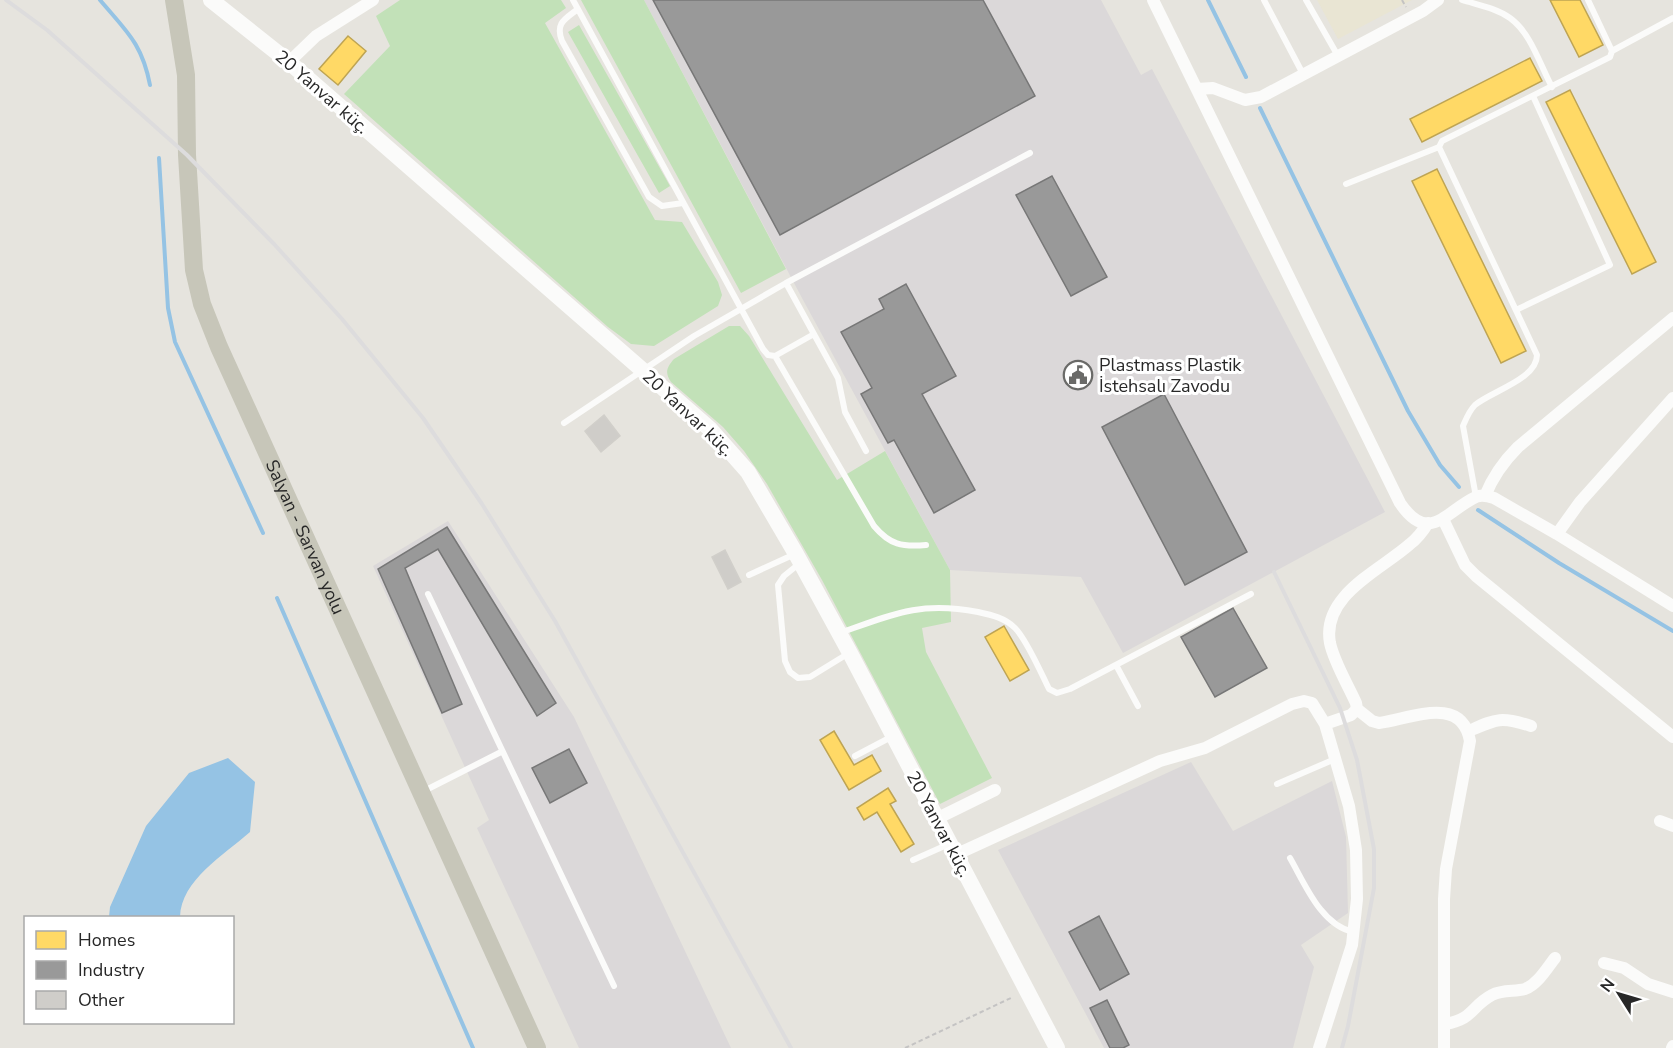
<svg xmlns="http://www.w3.org/2000/svg" width="1673" height="1048" viewBox="0 0 1673 1048" font-family="'Nunito Sans',sans-serif">
<rect width="100%" height="100%" fill="#e6e4de"/>
<!-- industrial -->
<path fill="#dbd8d9" d="M644,0H1101L1141,75L1152,69L1385,512L1123,653L1081,577L950,570L802,298Z
M448,521L574,717L731,1048H579L477,828L489,820L373,566Z
M1191,762L1233,831L1332,781L1346,837L1348,913L1301,945L1314,967L1293,1048H1104L998,850Z"/>
<!-- education -->
<path fill="#e9e5d3" d="M1317,0H1412L1338,39Z"/>
<!-- green -->
<path fill="#c2e1b8" d="M400,0H561L566,8L545,23L655,220L682,222L718,282L722,295L718,306L654,346L631,344L608,327L344,94L390,46L376,16Z
M581,0H644L786,269L741,293Z
M579,25L670,186L659,193L568,32Z
M729,326H740L749,336L837,480L885,451L950,570L951,622L922,628L926,652L992,778L940,804L822,580L767,484L744,451L723,427L671,382C665,373 666,368 674,359Z"/>
<!-- water -->
<path fill="#95c3e4" d="M228,758L255,782L250,832C224,855 181,880 180,917H109L110,907L146,826L189,773Z"/>
<!-- homes -->
<path fill="#ffd966" stroke="#bea453" stroke-width="1.5" d="M1550,0H1580L1603,45L1579,57Z
M348,36L366,51L338,85L319,69Z
M1530,58L1542,81L1422,142L1410,119Z
M1570,90L1656,262L1632,274L1546,102Z
M1437,169L1526,351L1501,363L1412,181Z
M1004,626L1029,670L1010,681L985,637Z
M834,731L854,765L872,755L881,771L849,790L820,740Z
M888,788L896,801L890,804L914,844L901,852L877,812L864,820L857,808Z"/>
<!-- industry -->
<path fill="#999" stroke="#777" stroke-width="1.5" d="M653,0H983L1035,96L780,235Z
M1052,176L1107,277L1071,296L1016,195Z
M906,284L956,376L922,394L975,490L934,513L894,440L888,443L861,394L872,388L841,332L884,309L879,299Z
M1164,394L1247,552L1185,585L1102,427Z
M447,527L556,703L537,716L438,549L405,568L462,704L442,713L378,569Z
M1233,608L1267,668L1215,697L1181,637Z
M569,749L587,783L550,803L532,768Z
M1099,916L1129,974L1100,990L1069,932Z
M1107,1000L1129,1045L1123,1048H1110L1090,1008Z"/>
<g fill="none" stroke-linecap="round" stroke-linejoin="round">
<!-- stream -->
<path stroke="#95c3e4" stroke-width="4" d="M100,0C126,31 142,43 150,85
M1208,0L1246,77
M1260,108L1408,411L1440,465L1459,487
M159,158L168,308L175,342L263,533
M1478,510L1559,563L1673,631
M277,598L473,1048"/>
</g>
<!-- building -->
<path fill="#cfcdc9" stroke="#d1cfca" stroke-width="1.5" d="M604,415L620,436L601,452L585,431Z
M725,550L741,582L728,589L712,557Z"/>
<g fill="none" stroke-linecap="round" stroke-linejoin="round">
<!-- path -->
<path stroke="#c4c3c3" stroke-width="2" stroke-dasharray="4.5 3" stroke-linecap="butt" d="M1402,0L1406,7
M905,1048L1013,997"/>
<!-- lane -->
<path stroke="#fbfbfa" stroke-width="6" d="M573,0L763,349L768,355L775,356L814,334
M1264,0L1303,74
M1306,0L1338,56
M1462,0C1478,5 1496,8 1510,18C1531,33 1540,65 1552,87
M578,9C565,19 555,23 562,41L649,197L662,206L683,203
M1612,51L1673,18
M1346,184L1439,147
M786,283L1030,153
M1516,310L1610,265L1533,96
M775,356L874,526C890,545 902,547 926,545
M564,423L694,336L786,283L838,378L845,412L866,451
M1476,497L1463,426C1466,419 1469,411 1475,405C1492,391 1537,379 1537,355L1439,147L1442,141L1610,57L1612,51L1588,0
M800,563L784,576L778,585L785,661L790,672L798,678L810,677L849,653
M749,575L795,554
M428,594L614,986
M840,633C893,614 920,601 978,612C992,615 1005,618 1015,628C1027,640 1041,673 1049,689L1057,693L1070,689L1251,594
M1116,665L1138,706
M855,756L893,736
M1277,784L1335,759
M422,792L501,752
M1290,858C1305,884 1321,925 1353,932
M913,860L949,844"/>
<!-- street -->
<path stroke="#fbfbfa" stroke-width="12" d="M1153,0L1400,503C1429,546 1447,510 1476,497C1482,494 1488,496 1494,498L1557,534L1673,606
M289,62L316,36L373,0
M1197,89L1213,88L1245,100L1261,97L1423,11L1438,0
M1485,496C1493,476 1503,462 1518,447L1673,318
M1443,519L1465,565L1476,576L1673,737
M1557,534L1580,502L1673,398
M1357,709L1372,721L1379,723C1410,719 1462,694 1470,741L1446,869L1444,899V1048
M1325,724L1351,715L1357,709L1356,703C1348,685 1334,662 1330,643C1321,595 1381,570 1410,544C1418,538 1423,531 1428,523
M1469,731C1496,719 1501,716 1531,726
M936,819L995,790
M1660,821L1673,826
M955,855L1160,761L1205,748L1292,704L1304,701L1312,703L1325,724L1349,806L1356,850L1357,899L1352,945L1319,1048
M1604,963L1624,968L1648,984L1673,992
M1445,1024C1474,1019 1471,1006 1492,995C1503,989 1515,992 1525,989C1538,984 1547,968 1555,958
M1672,1048L1673,1046"/>
<!-- secondary -->
<path stroke="#fbfbfa" stroke-width="16" d="M211,0L289,62L710,429L748,472L796,554L850,653L1057,1048"/>
<!-- primary -->
<path stroke="#c7c6b9" stroke-width="18" id="s1" d="M174,0L186,75L187,155L194,270L202,304L219,347L537,1048"/>
<!-- rail -->
<path stroke="#dddcdd" stroke-width="4" d="M6,0L47,30L187,155L274,244L342,319L423,418L482,504L555,621L791,1048
M1274,572L1340,708L1357,760L1374,849V888L1348,1026L1342,1048"/>
</g>
<!-- icons -->
<defs>
<g id="civic-ring" transform="scale(1.5)"><circle r="9.5" fill="#fff" stroke="#6a6a68" stroke-width="1.5"/><path d="M-.6-6.5H3V-4.5H.6V-3L4-1V1h2V6H-6V1h2V-1L-.6-3ZM-1.2 2.5V6h2.4V2.5Z" fill="#6a6a68"/></g>
</defs>
<g fill-rule="evenodd">
<use href="#civic-ring" x="1078" y="375"/>
</g>
<g text-anchor="middle" stroke-width="6" stroke-linejoin="round" paint-order="stroke">
<!-- street labels -->
<g font-size="18" fill="#282828" stroke="#fff">
<text transform="translate(322 92) rotate(41)" y="6">20 Yanvar küç.</text>
<text transform="translate(688 413) rotate(43)" y="6">20 Yanvar küç.</text>
<text dy="6" stroke="none"><textPath href="#s1" startOffset="561">Salyan - Sarvan yolu</textPath></text>
<text transform="translate(939 824) rotate(62)" y="6">20 Yanvar küç.</text>
</g>
<!-- poi labels -->
<g font-size="18" fill="#282828" stroke="#fff" text-anchor="start">
<text x="1099" y="371">Plastmass Plastik<tspan x="1099" dy="21">İstehsalı Zavodu</tspan></text>
</g>
</g>
<!-- legend -->
<rect x="24" y="916" width="210" height="108" fill="#ffffff" stroke="#a9a9a9" stroke-width="1.5"/>
<rect x="36" y="931" width="30" height="18" fill="#ffd966" stroke="#a9a9a9" stroke-width="1.5"/>
<text x="78" y="946" font-size="18" fill="#282828">Homes</text>
<rect x="36" y="961" width="30" height="18" fill="#999999" stroke="#a9a9a9" stroke-width="1.5"/>
<text x="78" y="976" font-size="18" fill="#282828">Industry</text>
<rect x="36" y="991" width="30" height="18" fill="#cfcdc9" stroke="#a9a9a9" stroke-width="1.5"/>
<text x="78" y="1006" font-size="18" fill="#282828">Other</text>
<!-- north arrow -->
<g transform="translate(1619 994) rotate(307)" stroke="#ffffff" stroke-width="4.5" paint-order="stroke">
<path d="M0-4.5L10 22L0 15L-10 22Z" fill="#282828"/>
<text y="-9" font-size="16" font-weight="bold" text-anchor="middle" fill="#282828">N</text>
</g>
</svg>
